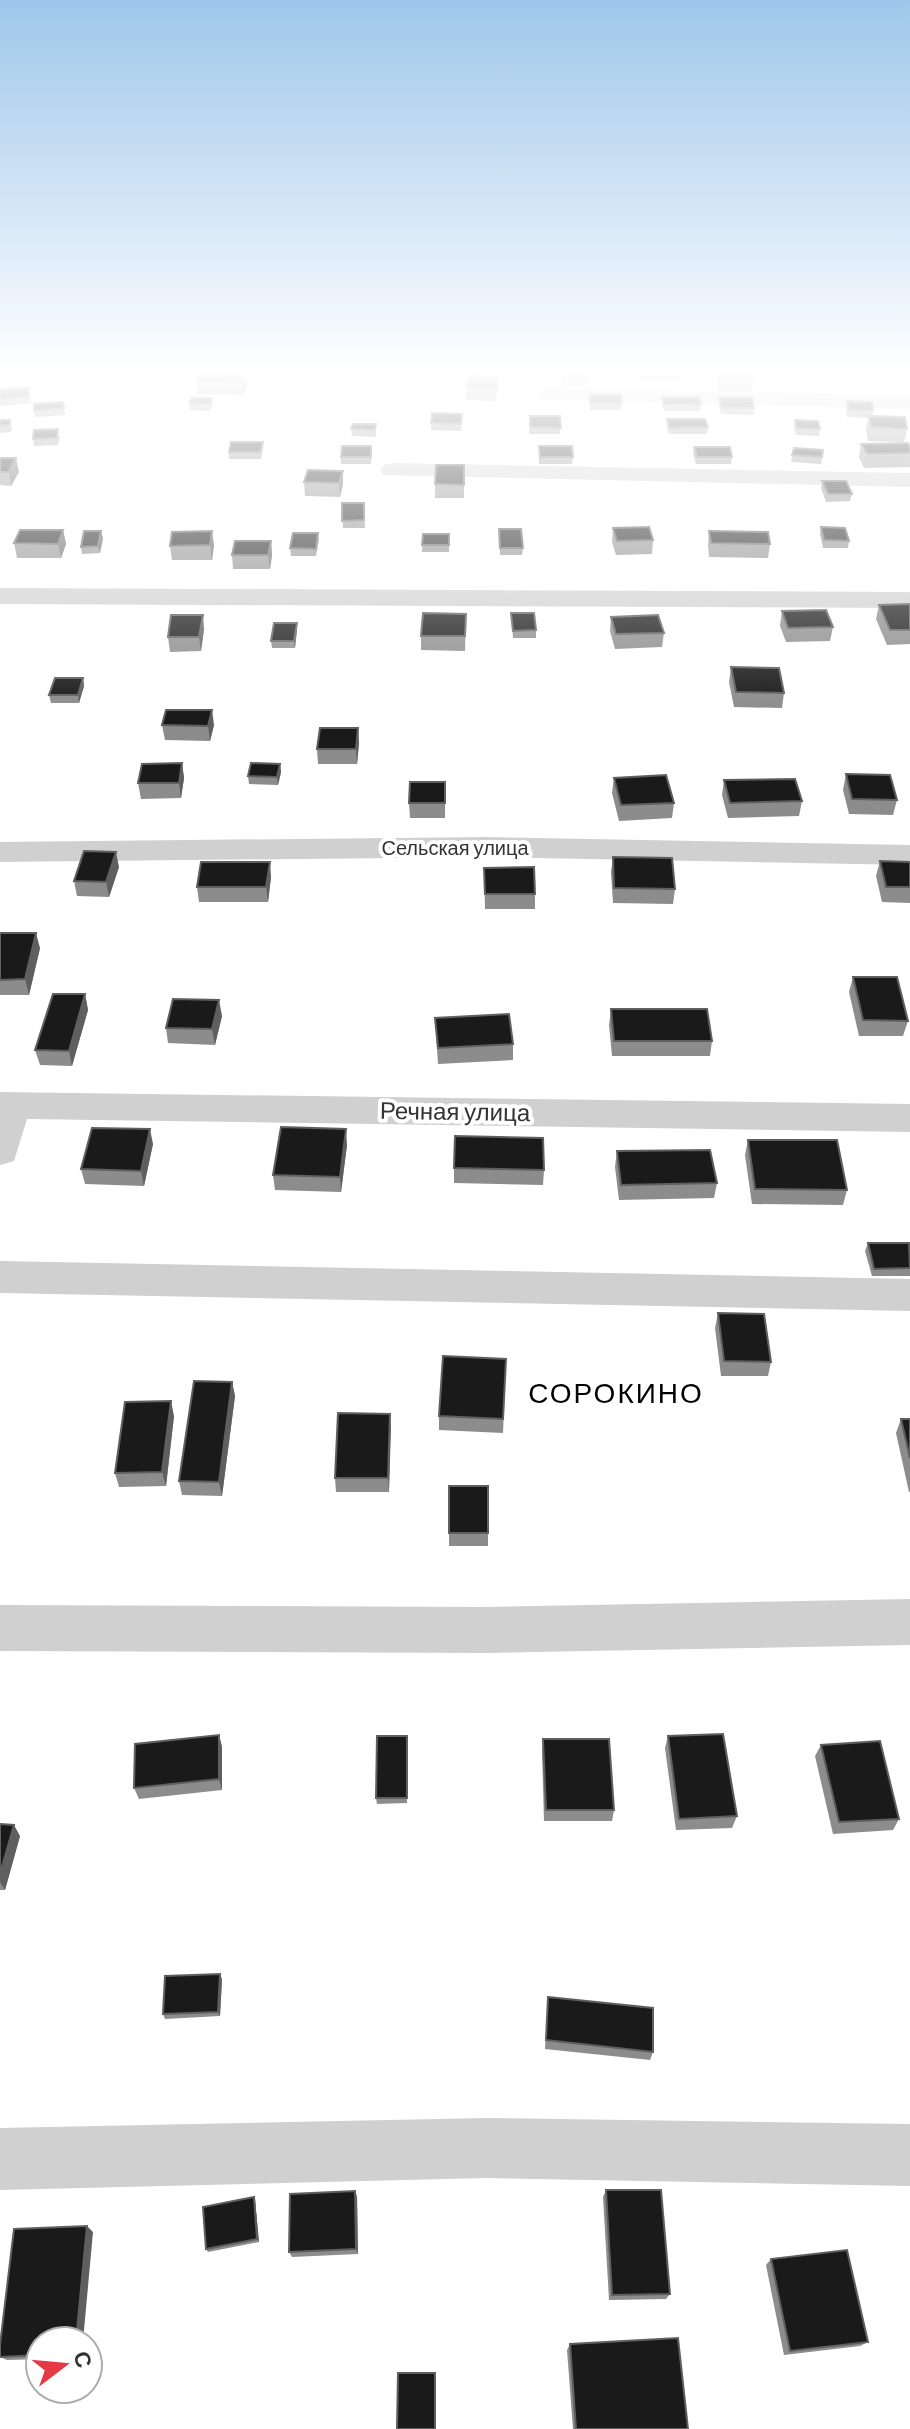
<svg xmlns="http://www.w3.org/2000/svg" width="910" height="2429" viewBox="0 0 910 2429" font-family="Barlow,sans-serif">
<rect width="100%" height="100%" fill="#fff"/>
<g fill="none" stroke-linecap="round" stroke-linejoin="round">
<!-- minor -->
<path fill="#d0d0d0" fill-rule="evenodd" d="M549,388L910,395V409L541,399L538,394Z
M392,463L910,473V487L384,475L380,470L384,465Z
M0,588L910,592V608L0,604Z
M487,837L910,845V865L487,857L0,862V842Z
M0,1092L910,1104V1132L27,1119L14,1161L0,1165Z
M0,1261L910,1279V1311L0,1293Z
M910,1599V1645L486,1653L0,1651V1605L486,1607Z
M486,2118L910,2124V2186L486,2178L0,2190V2128Z"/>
</g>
<!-- wall -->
<path fill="#8c8c8c" d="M199,374H246L247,386L243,395L197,394L196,381Z
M562,374H588V385H561Z
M639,374H682V381L639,380Z
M716,374H753L754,379L752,392L718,391Z
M498,375V388L495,401L466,400V387Z
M29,387L31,403L0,406V389Z
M590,394L622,403L621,410H590Z
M662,397L701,404L700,411H664L662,404Z
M719,397L754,408V415L721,414L719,404Z
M212,398L213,405L210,411L190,410L189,403Z
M847,401L873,411L872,416L907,429L904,442L868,441L866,429L868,418L847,417L846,408Z
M64,409L65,415L35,417L34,411Z
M462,414L461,431L431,430V423Z
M530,416H560V434H529Z
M667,419L708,427L707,434H669L667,426Z
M0,420L12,427L11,432L0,433Z
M795,420L820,429L819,436L796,435L794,427Z
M376,424V437L352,436L351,429Z
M60,436L58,445L34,446L33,439Z
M263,442V449L261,459H229V452Z
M861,444L910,447V467L864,468L859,457Z
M539,446L573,457L572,464H539Z
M694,447L732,457L731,464H696L693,454Z
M794,448L823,450L821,464L791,462Z
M372,452L371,464H341V457Z
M0,458L19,472L11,486L0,485Z
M464,465V498H435V484Z
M308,470L343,484L340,497L305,496L304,482Z
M822,481L852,494L850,501L826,502L821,488Z
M342,503H364L365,528H343Z
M821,527L849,541L848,548H823L820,534Z
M613,528L653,540L652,554L616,555L612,542Z
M499,529L523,548L522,555H500Z
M63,530L66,544L61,558H17L14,543Z
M709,531L770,544L768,558L709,557L708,545Z
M318,533L319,540L316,556H291L290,548Z
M423,534H449V552H422Z
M103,538L100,553L82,554L81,547Z
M271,541L272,555L270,569H233L232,555Z
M214,545L212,560H172L170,546Z
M910,604V644L887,645L876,619L879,605Z
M782,611L833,627L830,641L786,642L780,626Z
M511,613L536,630V638H513Z
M466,614L465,651L421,650V636Z
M611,617L664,633L662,647L615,649L610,631Z
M297,623V630L295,648H272L271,641Z
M204,629L201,651L170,652L168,637Z
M731,667L784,693L782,708L734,707L729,682Z
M83,678L84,686L79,703H51L49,695Z
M162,725H214L210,741L165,740Z
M358,728L359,743L357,764H318L317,749Z
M182,763L184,778L181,798L141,799L138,783Z
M280,764L281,772L278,785L249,784L248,776Z
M846,774L897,800L893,815L849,814L843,790Z
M614,778L674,803L672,818L619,821L612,793Z
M724,780L802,801L799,816L728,818L722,795Z
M445,782V818H410L409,803Z
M613,857L675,889L673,904L613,903L611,872Z
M880,861L910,862V903L882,902L876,876Z
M119,867L109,897L77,896L74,881Z
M484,868L535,894V909H485Z
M271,877L268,902H199L197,887Z
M0,933L40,948L29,995H0Z
M853,977L908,1021L903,1036H859L849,992Z
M85,994L88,1010L72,1066L40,1065L35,1050Z
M611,1009L712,1041L710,1056H612L609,1025Z
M222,1016L215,1045L168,1043L166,1028Z
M435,1018L513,1044V1060L438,1064Z
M748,1140L847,1190L843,1205L752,1204L745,1155Z
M153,1144L144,1186L85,1184L81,1169Z
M347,1145L341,1192L275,1190L273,1175Z
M617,1151L717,1183L714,1198L619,1200L615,1167Z
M454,1168L544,1170L543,1185L454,1183Z
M868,1243L910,1246V1276H872L865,1251Z
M718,1313L771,1362L768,1376H721L715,1328Z
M506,1359L503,1433L439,1430V1416Z
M232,1382L235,1396L222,1496L182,1495L179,1481Z
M390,1414L389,1492H336L335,1478Z
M174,1416L166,1486L119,1487L115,1473Z
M901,1419H910V1492H909L896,1433Z
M449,1486L488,1533V1546H449Z
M219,1735L222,1747V1790L139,1799L134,1788Z
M407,1736V1803L377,1804L376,1798Z
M668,1736L737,1816L732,1828L676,1830L665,1748Z
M543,1739L614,1810L612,1821H544L542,1751Z
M821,1745L899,1819L893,1830L833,1834L815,1756Z
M0,1824L20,1836L5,1890H0Z
M222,1979L220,2016L165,2019L163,2014Z
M548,1997L653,2052L650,2060L545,2049Z
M606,2190L670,2294L666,2299L609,2300L603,2197Z
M355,2191L357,2197L358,2254L292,2257L289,2252Z
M254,2197L255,2200L259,2242L208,2252L206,2249Z
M93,2232L40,2341V2359L7,2360L0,2357V2345Z
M771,2259L868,2342L860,2346L784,2355L766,2265Z
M570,2344L688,2429H573L567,2350Z"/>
<!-- shaded-wall -->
<path fill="#5f5f5f" d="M245,374L247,386L243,395L242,382Z
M498,375V388L495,401L496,388Z
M16,458L19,472L11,486L9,472Z
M343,471V484L340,497L339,483Z
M63,530L66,544L61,558L58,544Z
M101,531L103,538L100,553L98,546Z
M212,531L214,545L212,560L210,545Z
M271,541L272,555L270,569L268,555Z
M203,615L204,629L201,651L199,637Z
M297,623V630L295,648L294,641Z
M83,678L84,686L79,703L78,695Z
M212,710L214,725L210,741L208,726Z
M358,728L359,743L357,764L356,749Z
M182,763L184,778L181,798L179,783Z
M280,764L281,772L278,785L277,777Z
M116,852L119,867L109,897L106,882Z
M270,862L271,877L268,902L266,887Z
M36,933L40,948L29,995L25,979Z
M85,994L88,1010L72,1066L69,1051Z
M219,1000L222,1016L215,1045L212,1029Z
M150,1129L153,1144L144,1186L141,1171Z
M346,1129L347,1145L341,1192L340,1177Z
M232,1382L235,1396L222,1496L219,1482Z
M171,1401L174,1416L166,1486L162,1472Z
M390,1414L391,1428L389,1492L388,1478Z
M219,1735L222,1747V1790L219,1779Z
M14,1825L20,1836L5,1890L0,1882V1874Z
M220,1974L222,1979L220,2016L218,2012Z
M355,2191L357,2197L358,2254L356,2249Z
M254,2197L255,2200L259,2242L257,2239Z
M87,2226L93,2232L83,2341H76Z"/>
<!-- building -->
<path fill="#1a1a1a" stroke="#5f5f5f" stroke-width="2" d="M199,374H245L242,382L196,381Z
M469,374L498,375L496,388L466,387Z
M562,374H588V379L562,378Z
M719,374H753L754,379L719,378Z
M29,387V397L0,399V389Z
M590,394L621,395L622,403H590Z
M662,397H699L701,404L664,405Z
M719,397H752L754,408H721Z
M192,398H212L210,404L189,403Z
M847,401L872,402L873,411L849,410Z
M63,402L64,408L34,411V404Z
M432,413L462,414L461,424L431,423Z
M530,416H560L561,428L530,427Z
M869,416L905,417L907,429L871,427Z
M667,419H705L708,427L669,428Z
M0,420H10V425L0,426Z
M795,420L818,421L820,429L797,428Z
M353,424H376L375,430L351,429Z
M58,429L57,438L33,439L34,430Z
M231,442H263L260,452H229Z
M908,443L910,447V453L867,454L861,444Z
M342,446H371V457H341Z
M539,446H572L573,457H540Z
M694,447H730L732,457H697Z
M794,448L823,450L822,457L792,455Z
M0,458H16L9,472H0Z
M436,465H464V485L435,484Z
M308,470L343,471L339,483L304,482Z
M822,481H846L852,494H828Z
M342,503H364V520L342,521Z
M649,527L653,540L617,541L613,528Z
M821,527L845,528L849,541L824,540Z
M499,529H521L523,548H500Z
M20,530H63L58,544L14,543Z
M84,531H101L98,546L81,547Z
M212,531L210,545L170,546L172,532Z
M709,531L768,532L770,544L711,543Z
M293,533H318L316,549L290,548Z
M423,534H449V545H422Z
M235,541H271L268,555H232Z
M910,604V630H890L879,605Z
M826,610L833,627L788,628L782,611Z
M423,613L466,614L465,636H421Z
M511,613H534L536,630L513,631Z
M171,615H203L199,637H168Z
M658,615L664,633L616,634L611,617Z
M274,623H297L294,641H271Z
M731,667L779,668L784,693L736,692Z
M55,678H83L78,695H49Z
M166,710H212L208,726L162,725Z
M320,728H358L356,749H317Z
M182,763L179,783H138L142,764Z
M251,763L280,764L277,777L248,776Z
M846,774L890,775L897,800L852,799Z
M666,775L674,803L621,805L614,778Z
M795,779L802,801L730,803L724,780Z
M410,782H445V803H409Z
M84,851L116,852L106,882L74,881Z
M613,857L672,858L675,889L614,888Z
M880,861L910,862V887H886Z
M201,862H270L266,887H197Z
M534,867L535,894H485L484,868Z
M0,933H36L25,979L0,980Z
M853,977H897L908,1021L863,1020Z
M53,994H85L69,1051L35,1050Z
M173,999L219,1000L212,1029L166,1028Z
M611,1009H707L712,1041H614Z
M509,1014L513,1044L438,1048L435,1018Z
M281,1127L346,1129L340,1177L273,1175Z
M92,1128L150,1129L141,1171L81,1169Z
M455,1136L543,1138L544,1170L454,1168Z
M748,1140H837L847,1190L755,1189Z
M710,1150L717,1183L621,1185L617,1151Z
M868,1243H909L910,1268L874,1269Z
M718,1313L764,1314L771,1362L724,1361Z
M443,1356L506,1359L503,1419L439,1416Z
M194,1381L232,1382L219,1482L179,1481Z
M171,1401L162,1472L115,1473L125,1402Z
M338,1413L390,1414L388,1478H335Z
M901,1419H910V1458Z
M449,1486H488V1533H449Z
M723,1734L737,1816L679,1819L668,1736Z
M219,1735V1779L134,1788L135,1744Z
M377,1736H407V1798H376Z
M543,1739H609L614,1810H546Z
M880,1741L899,1819L839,1822L821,1745Z
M0,1824L14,1825L0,1874Z
M220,1974L218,2012L163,2014L165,1976Z
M548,1997L653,2008V2052L546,2040Z
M606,2190H661L670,2294L612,2295Z
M355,2191L356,2249L289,2252L290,2194Z
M254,2197L257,2239L206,2249L203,2207Z
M87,2226L76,2341H40V2355L0,2357V2345L14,2229Z
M847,2250L868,2342L790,2351L771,2259Z
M678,2338L688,2429H576L570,2344Z
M398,2373H435V2429H397Z"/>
<!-- sky -->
<linearGradient id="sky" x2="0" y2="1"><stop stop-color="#9ec6ea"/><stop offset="0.52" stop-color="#fff"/><stop offset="1" stop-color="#fff" stop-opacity="0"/></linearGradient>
<rect width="910" height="714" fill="url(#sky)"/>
<g text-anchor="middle" stroke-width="8" stroke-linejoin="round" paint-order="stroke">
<!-- far-street labels -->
<g font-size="20" fill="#333" stroke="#fff">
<text x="455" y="855">Сельская улица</text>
</g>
<!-- street labels -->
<g font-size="24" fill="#333" stroke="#fff">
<text transform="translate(455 1112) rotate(1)" y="8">Речная улица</text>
</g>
<!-- quarter labels -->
<g font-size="28" letter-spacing="2" fill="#000" stroke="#fff">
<text x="616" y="1403">СОРОКИНО</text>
</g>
</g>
<!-- north arrow -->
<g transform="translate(64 2365) rotate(74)"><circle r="38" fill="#ffffff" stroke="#adadad" stroke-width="2"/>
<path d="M0-6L14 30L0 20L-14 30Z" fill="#e63946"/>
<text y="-12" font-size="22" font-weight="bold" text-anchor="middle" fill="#333333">С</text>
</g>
</svg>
